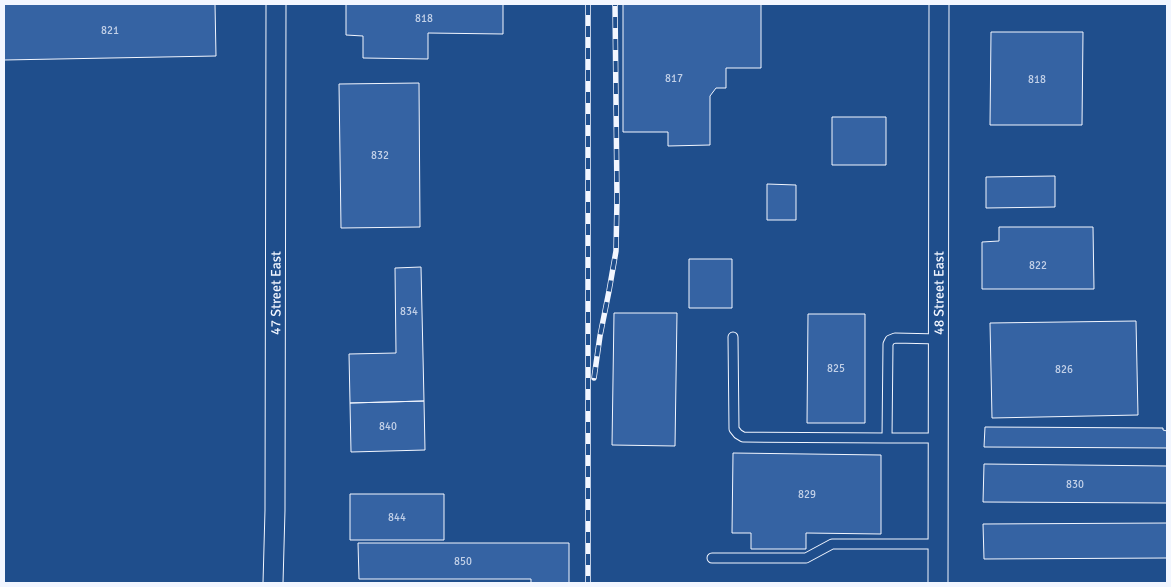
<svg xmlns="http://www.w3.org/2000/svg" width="1171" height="587" viewBox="0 0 1171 587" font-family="Signika,sans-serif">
<rect width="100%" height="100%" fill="#1f4e8c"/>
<!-- building -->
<path fill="#3563a3" stroke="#f2f6ff" d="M4,4H215L216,56L4,60Z
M346,4H503V34L428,33V59L363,58V36L346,35Z
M623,4H761V68H726V88H716L710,96V145L668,146V132H623Z
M991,32H1083L1082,125H990Z
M419,83L420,227L341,228L339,84Z
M832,117H886V165H832Z
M1055,176V207L986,208V177Z
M767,184L796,185V220H767Z
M999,227H1093L1094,289H982V242L999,241Z
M689,259H732V308H689Z
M421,267L424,401L350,403L349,354L396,353L395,268Z
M614,313H677L675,446L612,445Z
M808,314H865V423H807Z
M1136,321L1138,415L992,418L990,323Z
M424,401L425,450L351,452L350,403Z
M985,427L1163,428V430L1167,431V448L984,447Z
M733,453L881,455V534L806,533V549H751V533H732Z
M984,464L1167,466V503L983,502Z
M350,494H444V540H350Z
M1167,523V558L984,559L983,524Z
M358,543H569V583H531V579H359Z"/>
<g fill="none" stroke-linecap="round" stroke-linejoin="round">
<!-- service casing -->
<g stroke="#f2f6ff" stroke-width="11">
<path id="service" d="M733,337L734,429L738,434L743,437L887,438
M938,438H887L888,344L890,340L895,338L939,339
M712,558H806L832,544H938"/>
</g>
<!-- minor casing -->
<g stroke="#f2f6ff" stroke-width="21">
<g id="minor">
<path id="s1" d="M273,583L275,510L276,4"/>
<path id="s2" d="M938,583L939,4"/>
</g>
</g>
<!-- service -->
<use href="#service" stroke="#1f4e8c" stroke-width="9"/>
<!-- minor -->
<use href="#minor" stroke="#1f4e8c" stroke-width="19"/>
<!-- rail casing -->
<g stroke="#f2f6ff" stroke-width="5.5">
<path id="rail" d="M588,4V583
M594,378L600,336L609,291L616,251L617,199L615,4"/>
</g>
<!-- rail -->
<use href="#rail" stroke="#1f4e8c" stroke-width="4" stroke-dasharray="11" stroke-linecap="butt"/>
</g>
<g text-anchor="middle" stroke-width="4" stroke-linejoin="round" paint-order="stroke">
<!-- number labels -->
<g font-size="11" fill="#c3d1e8">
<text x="424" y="22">818</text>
<text x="110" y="34">821</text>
<text x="674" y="82">817</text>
<text x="1037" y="83">818</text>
<text x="380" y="159">832</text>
<text x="1038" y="269">822</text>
<text x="409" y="315">834</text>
<text x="836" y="372">825</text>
<text x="1064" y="373">826</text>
<text x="388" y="430">840</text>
<text x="1075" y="488">830</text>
<text x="807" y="498">829</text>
<text x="397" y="521">844</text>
<text x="463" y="565">850</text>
</g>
<!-- street labels -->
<g font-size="14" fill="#f2f6ff" stroke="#1f4e8c">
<text dy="5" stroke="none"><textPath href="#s1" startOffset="290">47 Street East</textPath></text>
<text dy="5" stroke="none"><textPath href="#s2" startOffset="290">48 Street East</textPath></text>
</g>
</g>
<!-- border -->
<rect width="1171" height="587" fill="none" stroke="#f2f6ff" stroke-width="10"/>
</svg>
